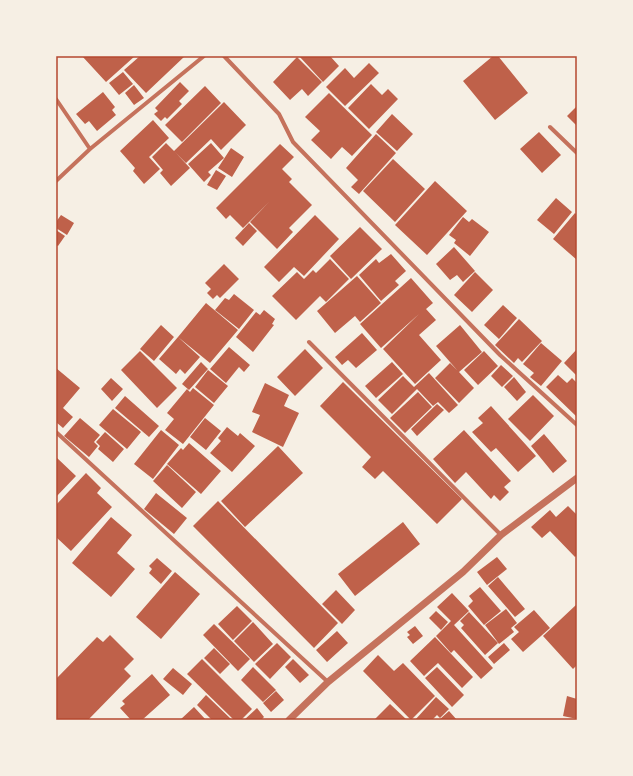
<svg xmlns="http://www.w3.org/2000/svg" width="633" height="776" viewBox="0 0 633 776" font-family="'Varela Round',sans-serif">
<rect width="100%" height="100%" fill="#f6efe4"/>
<!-- building -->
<path fill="#bf614a" d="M82,56H135L106,82Z
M140,56H185L146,93L124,70Z
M299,56H330L339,66L323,82Z
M493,56H498L528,93L495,120L463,81Z
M297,57L322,82L308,96L302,89L290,100L273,82Z
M369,63L379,73L345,106L326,87L345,68L354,78Z
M123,72L133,84L119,95L109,83Z
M180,82L189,91L179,101L182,104L167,119L165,117L161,121L154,114L158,111L155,108Z
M371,84L382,95L388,89L398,99L369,129L348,108Z
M134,85L144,98L134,105L125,93Z
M205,86L221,103L182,142L165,125Z
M103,92L115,107L112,110L116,115L97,131L89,121L85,124L76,114Z
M329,93L372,135L352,156L342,147L331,159L311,140L320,131L305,117Z
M224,102L246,125L221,150L211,139L186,163L175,152L190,168L171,186L160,173L163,170L152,157L166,143L174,151Z
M577,106V126L567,116Z
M392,114L413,134L397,151L376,132Z
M153,120L169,138L149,157L160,169L144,184L133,171L135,168L120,151Z
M539,132L561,155L542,173L520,149Z
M376,134L396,153L359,194L351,187L358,180L346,168Z
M211,143L224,158L208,172L211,175L204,182L188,164Z
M280,144L294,157L282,169L292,179L289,182L312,205L289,228L293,232L277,249L250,222L269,202L243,228L230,215L226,219L216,208Z
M231,148L244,157L232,177L218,168Z
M393,159L425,189L395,222L363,191Z
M216,170L226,176L217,190L207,185Z
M435,181L467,211L427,255L395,225Z
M556,198L572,212L554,234L537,220Z
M575,213L577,215V260L553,239Z
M61,215L74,223L67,235L56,228V222Z
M315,215L339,239L304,276L294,267L279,282L264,267Z
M463,217L469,222L472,219L489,232L470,256L454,243L456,240L449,235Z
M249,223L257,231L243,246L235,238Z
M360,227L382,249L351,279L330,256Z
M56,230L65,236L58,246L56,245Z
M454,247L475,271L463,282L457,275L450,280L436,264Z
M391,254L406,271L395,281L399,285L381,301L359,275L376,259L379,263Z
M330,259L349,279L326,302L320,296L296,320L272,296L297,272L304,279L313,270L316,273Z
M224,264L239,279L220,298L217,295L213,299L207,293L211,289L205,283Z
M475,272L493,290L472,312L454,295Z
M357,276L381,303L360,322L355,316L335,333L317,311Z
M411,278L433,303L426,309L436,320L419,335L441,360L415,384L383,349L419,314L381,348L360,324Z
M234,294L254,310L239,329L215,310L225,298L229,300Z
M206,303L238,330L210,363L178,337Z
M503,305L517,318L499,339L484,325Z
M264,310L275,319L272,324L274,325L253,352L236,337L256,312L260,315Z
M519,319L542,341L522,362L518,358L514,363L495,345Z
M161,325L174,337L154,361L140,349Z
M460,325L482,352L459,372L474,388L459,403L435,378L450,363L457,370L436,346Z
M362,333L377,350L356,368L348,360L342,365L335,357Z
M178,337L200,357L185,374L180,369L176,374L159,359Z
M541,343L562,361L541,386L530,377L534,373L523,364Z
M229,347L250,365L244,372L239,367L226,383L210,369Z
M305,349L323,368L295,396L277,377Z
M577,349V376L564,363Z
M140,351L177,388L157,408L121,370Z
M484,351L498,366L478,385L464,370Z
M201,362L208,369L189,390L182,384Z
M392,362L403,374L376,398L365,386Z
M501,365L513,376L502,387L491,376Z
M56,368L80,388L63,408L73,417L63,428L56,422Z
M208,370L228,386L214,403L195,387Z
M429,373L458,405L449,413L438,402L433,406L417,389L392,414L378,400L403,376L414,387Z
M558,375L567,383L572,378L577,383V417L546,387Z
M514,377L526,392L517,401L504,387Z
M111,378L123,389L112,401L101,389Z
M343,382L462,499L437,524L383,471L375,479L362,467L371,457L320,406Z
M265,383L289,395L284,406L299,413L283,447L252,432L260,415L252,412Z
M193,388L214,405L183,444L165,430L174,419L167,413L187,389L190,392Z
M418,392L432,407L405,433L390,418Z
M533,395L554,416L530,441L508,419Z
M125,396L159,426L149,437L115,408Z
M437,404L444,410L417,436L411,429Z
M491,406L536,456L518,472L496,448L491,452L472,432L483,423L478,418Z
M113,409L141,432L127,449L99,425Z
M80,418L100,435L94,442L98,446L89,457L64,436Z
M205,418L221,431L206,450L190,437Z
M227,427L238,436L240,433L255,446L232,472L210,453L221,441L218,438Z
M161,430L179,445L153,479L134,464Z
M464,430L511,481L504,487L509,492L500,501L494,495L491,499L466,472L455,483L433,459Z
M105,432L124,449L113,462L98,449L100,446L96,442Z
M544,434L567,461L553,473L531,446Z
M189,443L221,471L201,494L167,464L181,448L183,450Z
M278,446L303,473L245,527L221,501Z
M56,457L76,476L56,497Z
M167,465L196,492L182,508L153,481Z
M86,473L101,488L97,493L112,507L71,551L56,537V505Z
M156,493L187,518L174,534L144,509Z
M218,501L338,623L314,648L193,526Z
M568,506L577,515V555L575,557L550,531L542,538L531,527L550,510L556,517Z
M111,517L132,535L117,553L135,569L111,597L72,563Z
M403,522L420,544L355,596L338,574Z
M497,557L507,569L487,585L477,572Z
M157,558L172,571L161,584L149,573L152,569L149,566Z
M175,572L200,594L161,639L136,617Z
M498,577L525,609L515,617L488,586Z
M480,587L501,611L484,625L468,606L473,601L469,596Z
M336,590L355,610L342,624L322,604Z
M452,593L469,611L454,625L493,668L481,679L454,650L451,653L436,636L451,621L437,607Z
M577,604V665L573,669L543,636Z
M237,606L252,621L233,640L218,624Z
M506,609L517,623L511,628L514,632L499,644L485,625Z
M534,610L550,628L523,652L511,639L519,632L514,627Z
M436,611L448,622L441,630L429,618Z
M469,612L498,643L485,655L461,628L464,625L460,621Z
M253,622L273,644L254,662L234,641Z
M214,624L250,659L238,671L203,635Z
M415,626L423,636L413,644L407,637L410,635L407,632Z
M337,631L348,643L327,662L316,650Z
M110,635L134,659L124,669L131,676L88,720H56V679L97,637L103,642Z
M435,637L473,677L462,688L438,663L424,676L410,661Z
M277,643L291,657L270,679L255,664Z
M504,643L510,650L494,664L488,657Z
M214,648L230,664L220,674L204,658Z
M378,655L394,671L403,663L435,696L411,720L363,671Z
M202,659L252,709L241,720H234L187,674Z
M293,659L309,675L300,683L285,667Z
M253,667L276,690L263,702L241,680Z
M437,667L464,695L452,707L425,678Z
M173,668L192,684L183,695L163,679Z
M152,674L170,695L142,720H131L120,708L125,704L122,701Z
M276,691L284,700L271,712L263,703Z
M206,695L232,720H212L197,705Z
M567,696L577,699V719L563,716Z
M436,697L449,709L440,718L437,715L432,720H415Z
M390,704L407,720H374Z
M194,707L206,720H180Z
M257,708L264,717L261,720H244Z
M449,711L457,720H439Z"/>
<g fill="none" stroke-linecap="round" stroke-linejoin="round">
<!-- minor -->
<path stroke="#c5725c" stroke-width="4" d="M224,56L279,114L293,142L500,355L577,425
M56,99L90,149
M550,127L577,153
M56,181L90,149L204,56
M309,342L501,535
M56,432L328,682"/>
<!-- tertiary -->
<path stroke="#c5725c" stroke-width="7" d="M289,720L328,682L463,572L501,535L577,478"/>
</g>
<!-- border -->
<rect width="633" height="776" fill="none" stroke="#f6efe4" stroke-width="114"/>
<rect x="57" y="57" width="519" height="662" fill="none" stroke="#b5482f" stroke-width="1.5"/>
</svg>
